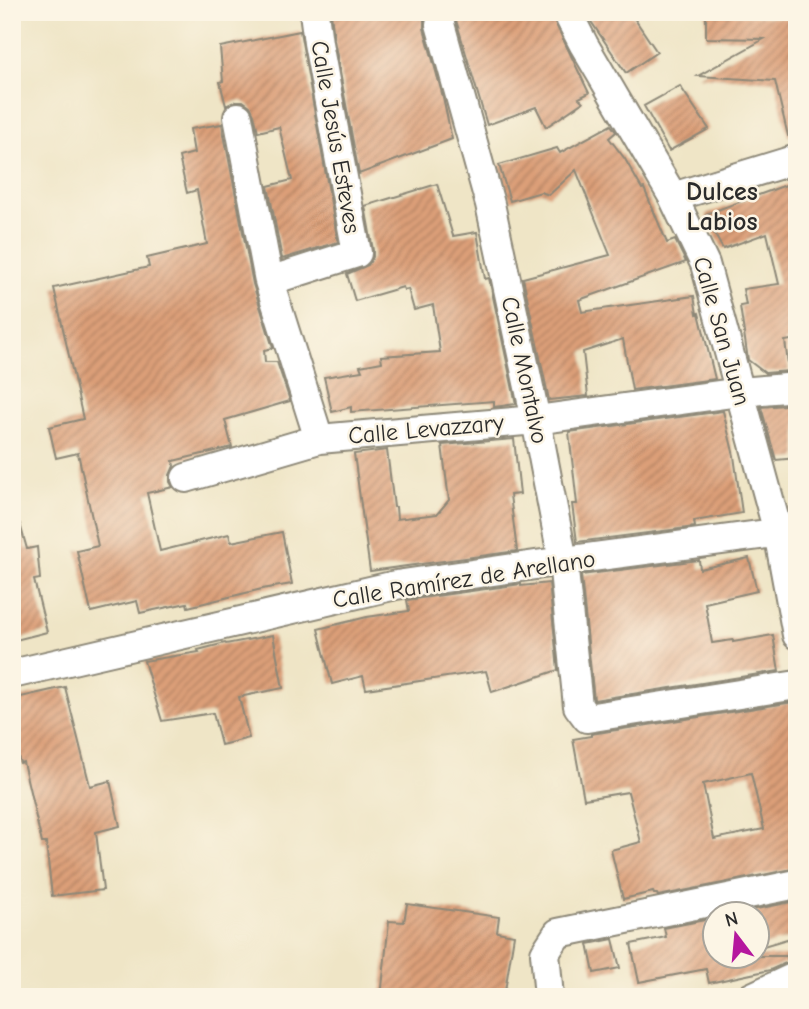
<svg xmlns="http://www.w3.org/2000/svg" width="809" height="1009" viewBox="0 0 809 1009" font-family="'Comic Neue',sans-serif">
<defs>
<pattern id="building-hatch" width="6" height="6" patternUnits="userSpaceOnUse" patternTransform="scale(1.75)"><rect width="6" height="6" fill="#dc9f78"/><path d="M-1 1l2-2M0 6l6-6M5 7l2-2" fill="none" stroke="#b38263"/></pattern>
</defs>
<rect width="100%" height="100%" fill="#fcf5e5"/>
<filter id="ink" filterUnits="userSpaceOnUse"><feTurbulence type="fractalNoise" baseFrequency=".0143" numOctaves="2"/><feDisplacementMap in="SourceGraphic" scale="14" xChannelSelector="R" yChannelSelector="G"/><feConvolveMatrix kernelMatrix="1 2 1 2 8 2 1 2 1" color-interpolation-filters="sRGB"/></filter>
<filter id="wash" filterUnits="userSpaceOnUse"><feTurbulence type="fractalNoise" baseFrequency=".00686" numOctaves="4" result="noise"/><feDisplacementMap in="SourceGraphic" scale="28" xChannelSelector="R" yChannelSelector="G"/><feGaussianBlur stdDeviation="1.57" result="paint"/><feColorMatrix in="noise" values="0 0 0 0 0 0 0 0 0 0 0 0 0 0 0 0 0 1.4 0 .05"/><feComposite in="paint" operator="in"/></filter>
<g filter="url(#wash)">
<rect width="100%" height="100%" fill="#efe5c6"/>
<g id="blocks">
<!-- building -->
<path fill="url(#building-hatch)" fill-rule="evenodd" d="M331,12H428L424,19V28L443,97L452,139L359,174L334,40Z
M452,12H550L589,93L579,98L583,102L546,127L536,107L487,125L456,20Z
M587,12H630L657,52L626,73L590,20Z
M706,12L797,19V135L788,136L775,81L698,76L764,39L706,38Z
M300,31L338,242L282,259L268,186L292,180L279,127L258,132L254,114L250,106L243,101H236L226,106L220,82L223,81L220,47Z
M680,86L709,129L669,151L644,106Z
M222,124L253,284L273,348L264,350L265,362H277L290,401L225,420L232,447L173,461L174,466L170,475V482L173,487L147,493L160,551L229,534L231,542L282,532L292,584L262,589L188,607L187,603L140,613L137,601L91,612L77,551L98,546L78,453L56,458L49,427L83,419L54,288L149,267L147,258L207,244L197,190L187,193L179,157L194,153L190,129Z
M611,125L616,132L609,138L625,159L642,189L644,188L667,243L675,240L686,262L579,300L582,312L694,296L697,314L699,313L715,379L632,390L623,339L583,352L588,396L549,400L523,278L610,255L576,170L549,195L541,192L510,201L499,165L557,148L560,153Z
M797,181V339L785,341L789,371L765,373L748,360L740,306L746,305L743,289L779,284L767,233L723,249L710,226L706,214Z
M437,184L453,236L477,232L485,279L489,278L516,404L494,407V401L351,412V407L332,412L324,377L362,371L360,366L382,362L381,356L440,352L433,305L414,310L408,289L404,290L403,287L355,301L347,274L368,265L373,257V250L365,206Z
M797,404V458L776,460L761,407Z
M723,411L734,456L742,513L694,521L695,527L577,542L572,504H577L569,432Z
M514,439L520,494L510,495L517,551L370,571L354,454L387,450L394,507H396L397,519L437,514L449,500L442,445Z
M20,524L27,549L37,547L40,579L34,580L47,632L12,641V525Z
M749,558L757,591L705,603L712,643L733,640V642L773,635L779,671L594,700L581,575L699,560L700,569Z
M549,583L558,670L492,692L486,671L366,689L363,676L332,684L318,629L367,617L409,611L407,600L521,584V586Z
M273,635L283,688L239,697L249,738L221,745L213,713L162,721L144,661L199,652L198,650L225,643L226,644Z
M65,687L90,786L110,781L120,826L96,832L103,890L52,896L46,843H42L23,762L20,763L12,736V699Z
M794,702L797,715V868L658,896L657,894H654L653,892L623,899L611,850L641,842L628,792L584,799L573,739L591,736V734ZM751,773L764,829L714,839L703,784Z
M797,901V936L757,948V914H731Z
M407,904L499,917L497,932L514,935L504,997H381L389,921L404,922Z
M715,918V956H787L788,962L770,970L709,983L706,969L639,982L631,944L666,937L664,928Z
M613,939L620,968L594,973L588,944Z"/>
</g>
</g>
<g filter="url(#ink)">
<use href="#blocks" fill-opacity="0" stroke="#8d8878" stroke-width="2"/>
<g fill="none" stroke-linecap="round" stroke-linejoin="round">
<!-- minor casing -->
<g stroke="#8d8878" stroke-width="32">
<path id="minor" d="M570,12V18L584,45L673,197L705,264L778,532L797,635
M440,24L490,204L536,420L563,561L578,706L587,718L797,685
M238,117L269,281L319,439
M673,197L797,159
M269,281L357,253L318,43L314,12
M186,478L319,439L536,420L740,392L797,387
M12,674L396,585L563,561L797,530
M549,997L545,953L558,933L797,884
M752,997L797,976"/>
</g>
<!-- minor -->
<use href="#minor" stroke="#fff" stroke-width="28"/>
</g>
</g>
<g text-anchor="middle" stroke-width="5" stroke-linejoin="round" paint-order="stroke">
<!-- street labels -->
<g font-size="24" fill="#2b2b2b" stroke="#fcf5e5">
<text transform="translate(336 137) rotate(80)" y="8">Calle Jesús Esteves</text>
<text transform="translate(722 331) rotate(74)" y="8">Calle San Juan</text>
<text transform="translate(525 370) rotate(78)" y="8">Calle Montalvo</text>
<text transform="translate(426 429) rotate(-5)" y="8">Calle Levazzary</text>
<text transform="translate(464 579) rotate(-9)" y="8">Calle Ramírez de Arellano</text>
</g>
<!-- neighbourhood labels -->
<g font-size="26" font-weight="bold" fill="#2b2b2b" stroke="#fcf5e5">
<text x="722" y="200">Dulces<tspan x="722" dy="30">Labios</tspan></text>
</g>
</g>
<!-- margin -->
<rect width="809" height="1009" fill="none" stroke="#fcf5e5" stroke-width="42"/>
<!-- north arrow -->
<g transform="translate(736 935) rotate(344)"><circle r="33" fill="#fcf5e5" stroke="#a8a49b" stroke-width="2"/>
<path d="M0-5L12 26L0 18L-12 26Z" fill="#b5179e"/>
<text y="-10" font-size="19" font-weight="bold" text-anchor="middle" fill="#2b2b2b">N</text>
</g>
</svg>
